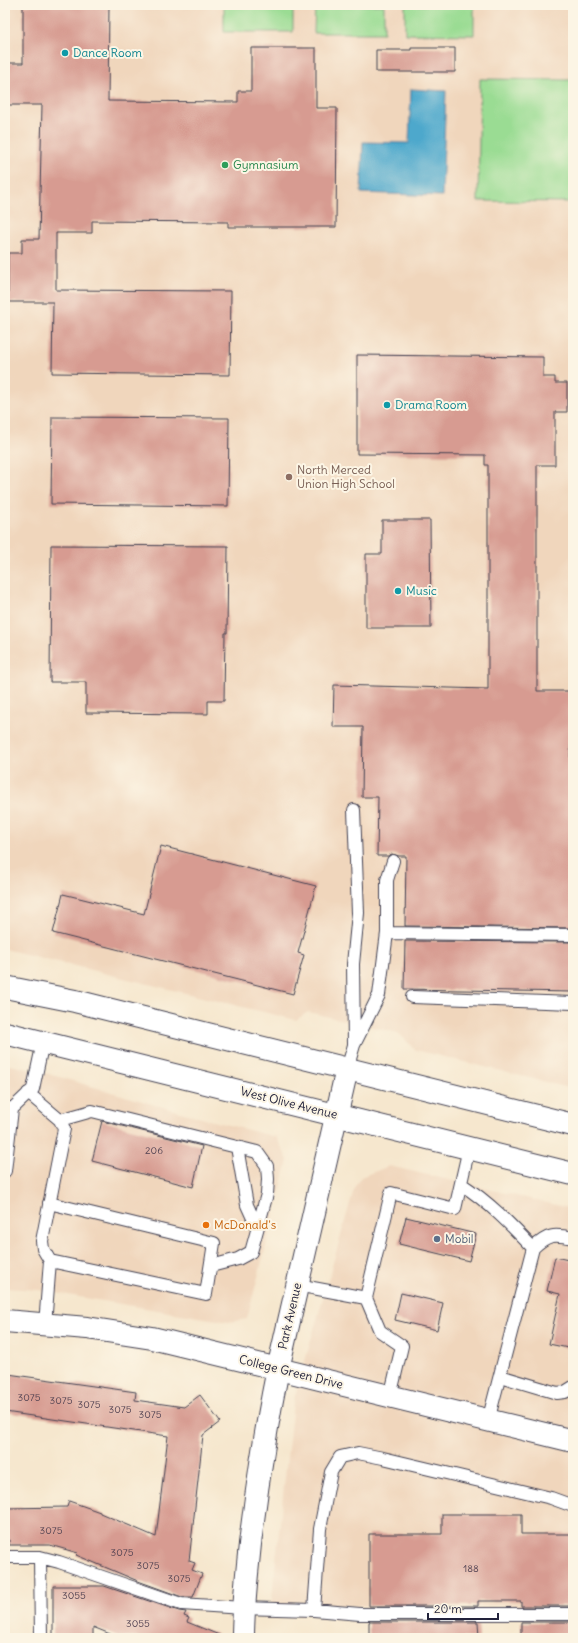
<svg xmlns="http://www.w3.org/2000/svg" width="578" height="1643" viewBox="0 0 578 1643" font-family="Delius,sans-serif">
<rect width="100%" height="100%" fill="#fcf5e5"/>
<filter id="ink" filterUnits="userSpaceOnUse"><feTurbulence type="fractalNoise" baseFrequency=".025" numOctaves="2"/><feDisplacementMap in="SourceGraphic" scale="8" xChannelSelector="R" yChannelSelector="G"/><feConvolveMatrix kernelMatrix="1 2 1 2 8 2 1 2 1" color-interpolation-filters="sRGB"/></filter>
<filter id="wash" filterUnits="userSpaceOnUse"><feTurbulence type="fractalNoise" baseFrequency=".012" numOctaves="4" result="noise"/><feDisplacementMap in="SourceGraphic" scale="16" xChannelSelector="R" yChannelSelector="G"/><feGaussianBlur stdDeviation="0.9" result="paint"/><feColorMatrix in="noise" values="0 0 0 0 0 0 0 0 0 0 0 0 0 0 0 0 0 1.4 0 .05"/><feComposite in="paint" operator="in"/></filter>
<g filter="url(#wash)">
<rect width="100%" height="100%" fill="#f6e7ce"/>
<!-- built -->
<path fill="#f0d6bc" d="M5,5H573V1089L416,1050L398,1033L308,1012L296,1020L5,949Z
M5,1064L35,1070L201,1118L276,1137L288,1160L247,1319L228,1322L38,1290L5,1288Z
M389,1166L573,1209V1605L271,1606L293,1403L355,1186L361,1177Z"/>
<!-- green -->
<path fill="#9adc93" stroke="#5e7f67" d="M224,5H293V32H224Z
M315,5H384V33H314Z
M405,5H474V35L405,34Z
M480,79L573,80V202L478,201Z"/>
<!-- water -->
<path fill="#4ea8cc" stroke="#386584" d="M411,89L446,91L442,196L361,193L363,142L409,143Z"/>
<g id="blocks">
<!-- building -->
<path fill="#d79b91" d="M23,5H109L108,101L238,102V91H251V48H316V108H337L336,227H228V222L92,221V233H56V290L231,291L230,375L52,373L53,302H8V253H22V239H39L42,105H5V63H23Z
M411,48H455V72H376V50H411Z
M357,355L543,357V377H555V383H567V412H555V465H537V691H572L570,760H573V928L405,926L406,856H399L392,854L388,856H377L378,797H362L363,727H333L334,685L488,689V465H485V455L357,454Z
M52,417L229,418L228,506L51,504Z
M382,520H430L431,628H366V554H382Z
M51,545L228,546L227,633H225L224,701H208V714L86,713V682H50Z
M161,846L316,886L298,953L304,955L293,994L53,933L63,894L144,914Z
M405,941L573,942V992L404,989Z
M102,1121L202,1146L193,1187L92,1161Z
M406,1217L476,1234L469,1261L399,1244Z
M555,1257L573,1261V1349L549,1344L560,1294L547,1291Z
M401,1293L443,1303L437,1330L395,1320Z
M8,1374L136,1392L135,1400L184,1407L200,1395L220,1422L203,1435L189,1561L195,1563L192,1570L202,1574L193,1597H182L138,1581L76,1555L78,1553L50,1545H9V1540H5V1508L67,1507L69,1501L100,1512V1513L156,1537L168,1436L5,1412V1381H7Z
M442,1514H521V1534H573V1606H521V1601H478V1606H369V1534H442Z
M53,1586H104L179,1611L186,1612L184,1616L189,1618L187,1622L224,1637V1638H120L93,1627V1638H53Z
M369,1622H478L479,1638H369Z
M521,1622H573V1638H521Z"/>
</g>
</g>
<g filter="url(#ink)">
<use href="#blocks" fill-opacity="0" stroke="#424051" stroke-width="1"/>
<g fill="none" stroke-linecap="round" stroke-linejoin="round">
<!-- lane casing -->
<g stroke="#424051" stroke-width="14">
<path id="lane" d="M354,810L358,913L353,964L354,1045
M387,933L573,935
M412,997L573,1003
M347,1069L354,1045L379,995L387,933V880L393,861
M28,1093L60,1120L64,1129L42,1241L43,1249L50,1261L45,1325
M5,1108L12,1109L33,1089L43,1042
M60,1120L92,1111L257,1152L267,1166L268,1179L267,1194L251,1252L238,1259L211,1266
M237,1147L247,1205L257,1227
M5,1171L12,1109
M461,1184C489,1202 510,1224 533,1248
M49,1203L214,1243L206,1294L50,1261
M297,1285L366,1298L391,1193L455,1209L469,1148
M366,1298L380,1331L402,1346L390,1397
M500,1376L557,1393L565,1392L573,1387
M488,1421L533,1248C548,1234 554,1234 573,1238
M5,1557H40L59,1562L181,1604L243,1608L314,1610L320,1529L331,1472L340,1457L358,1453L383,1458L551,1498L573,1506
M40,1557L41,1638
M314,1610L360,1614H573"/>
</g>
<!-- street casing -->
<g stroke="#424051" stroke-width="24">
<path id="street" d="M5,1321L87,1328L152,1338L573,1441
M243,1638C243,1606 247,1575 250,1544C257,1485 266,1427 278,1369L347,1069"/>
</g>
<!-- secondary casing -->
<g stroke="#424051" stroke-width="24">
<path id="secondary" d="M5,987L75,1001L573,1125
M5,1033L573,1174"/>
</g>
<!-- lane -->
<use href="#lane" stroke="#fff" stroke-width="12"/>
<!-- street -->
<use href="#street" stroke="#fff" stroke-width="22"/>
<!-- secondary -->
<use href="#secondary" stroke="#fff" stroke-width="22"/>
</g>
</g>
<!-- markers -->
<g fill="#0f9aa8" stroke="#fcf5e5" stroke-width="1.5">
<circle cx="65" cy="53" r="4"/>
<circle cx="387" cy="405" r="4"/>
<circle cx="398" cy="591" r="4"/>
</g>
<circle fill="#2e9e5b" stroke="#fcf5e5" stroke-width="1.5" cx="225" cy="165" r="4"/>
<circle fill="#8d6e63" stroke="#fcf5e5" stroke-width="1.5" cx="289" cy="477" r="4"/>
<circle fill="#e8710a" stroke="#fcf5e5" stroke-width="1.5" cx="206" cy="1225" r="4"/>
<circle fill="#5c6f8a" stroke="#fcf5e5" stroke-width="1.5" cx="437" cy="1239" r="4"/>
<g text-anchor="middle" stroke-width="4" stroke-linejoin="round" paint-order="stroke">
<!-- number labels -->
<g font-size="10" fill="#4f4050">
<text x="154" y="1154">206</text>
<text x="29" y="1401">3075</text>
<text x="61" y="1404">3075</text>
<text x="89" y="1408">3075</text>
<text x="120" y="1413">3075</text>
<text x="150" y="1418">3075</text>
<text x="51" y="1534">3075</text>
<text x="122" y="1556">3075</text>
<text x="148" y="1569">3075</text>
<text x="471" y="1572">188</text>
<text x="179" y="1582">3075</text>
<text x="74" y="1599">3055</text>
<text x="138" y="1627">3055</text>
</g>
<!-- culture labels -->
<g font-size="12" fill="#0d838f" stroke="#fcf5e5" text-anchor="start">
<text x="73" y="57">Dance Room</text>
<text x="395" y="409">Drama Room</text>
<text x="406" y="595">Music</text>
</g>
<!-- leisure labels -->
<g font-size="12" fill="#27864d" stroke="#fcf5e5" text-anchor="start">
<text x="233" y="169">Gymnasium</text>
</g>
<!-- education labels -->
<g font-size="12" fill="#785e54" stroke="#fcf5e5" text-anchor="start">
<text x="297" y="474">North Merced<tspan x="297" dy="14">Union High School</tspan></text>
</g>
<!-- street labels -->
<g font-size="12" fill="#22223b" stroke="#fcf5e5">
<text transform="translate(289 1103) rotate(14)" y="4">West Olive Avenue</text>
<text transform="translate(290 1316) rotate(-77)" y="4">Park Avenue</text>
<text transform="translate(291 1372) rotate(14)" y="4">College Green Drive</text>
</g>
<!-- food labels -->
<g font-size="12" fill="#c56008" stroke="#fcf5e5" text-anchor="start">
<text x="214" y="1229">McDonald's</text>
</g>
<!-- service labels -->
<g font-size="12" fill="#4e5e75" stroke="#fcf5e5" text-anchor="start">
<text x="445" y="1243">Mobil</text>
</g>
</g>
<!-- margin -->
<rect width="578" height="1643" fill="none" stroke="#fcf5e5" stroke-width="20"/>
<!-- scale -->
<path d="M428 1613v6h70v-6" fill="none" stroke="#22223b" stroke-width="2"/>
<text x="434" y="1613" font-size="12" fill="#22223b" stroke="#fcf5e5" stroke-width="3" paint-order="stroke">20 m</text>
</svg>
